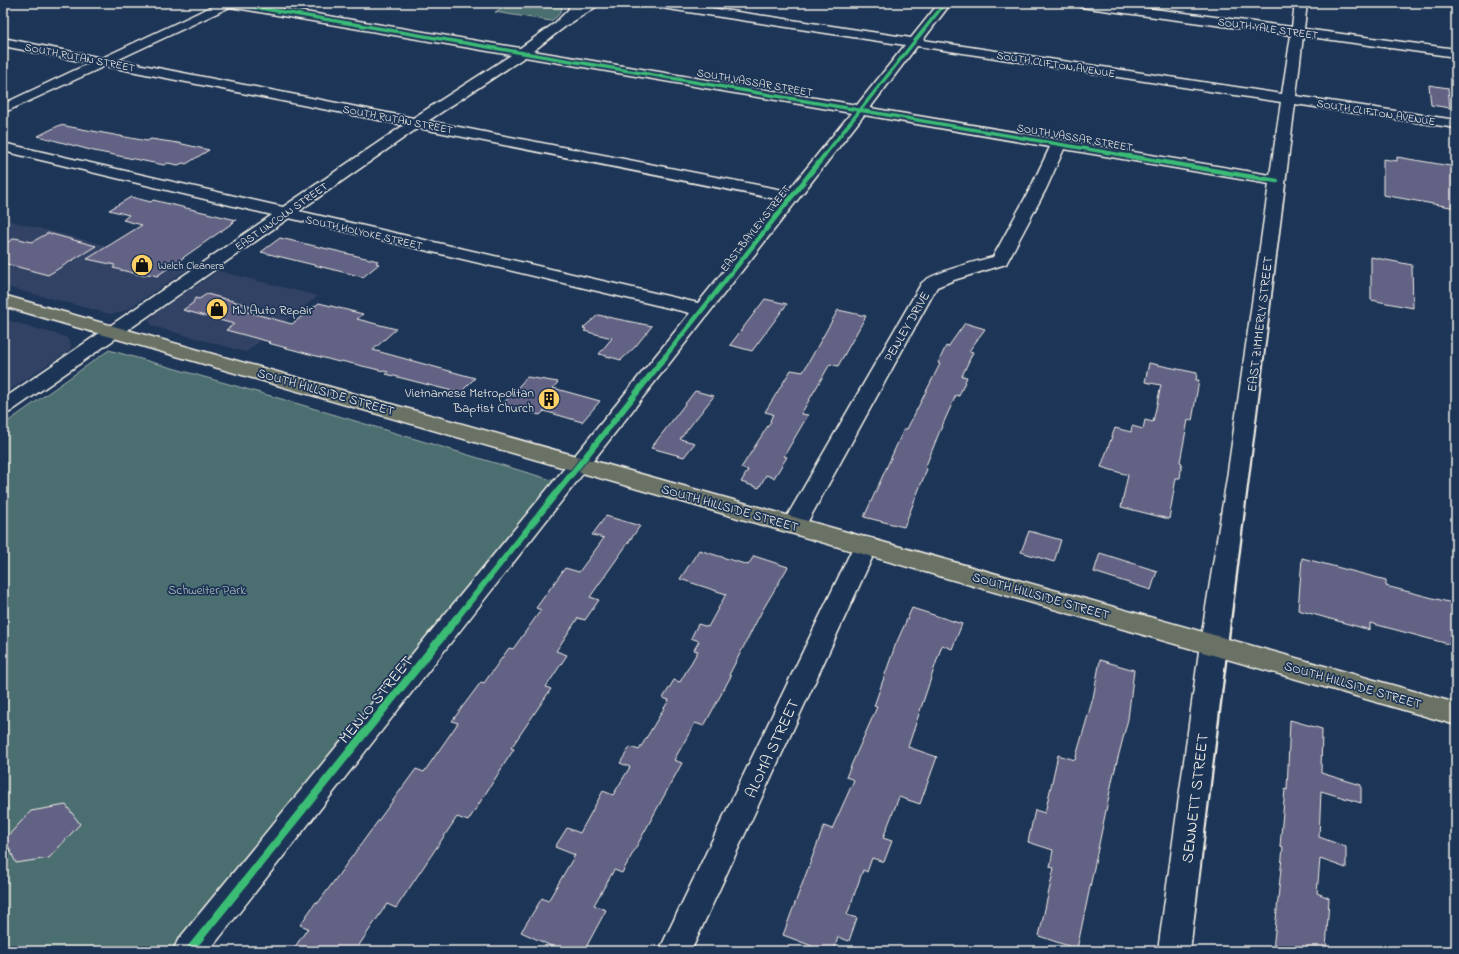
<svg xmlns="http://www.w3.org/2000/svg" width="1459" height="954" viewBox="0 0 1459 954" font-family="'Indie Flower',sans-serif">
<rect width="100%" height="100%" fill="#1d3557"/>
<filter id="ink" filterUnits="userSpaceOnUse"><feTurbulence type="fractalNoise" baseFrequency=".025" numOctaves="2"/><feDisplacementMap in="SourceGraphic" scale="8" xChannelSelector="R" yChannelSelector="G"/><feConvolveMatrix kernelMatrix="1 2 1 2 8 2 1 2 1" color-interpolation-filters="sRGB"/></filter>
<g filter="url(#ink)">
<!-- built -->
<path fill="#324265" d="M3,219L191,267L128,309L120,313L110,314L3,286Z
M218,271L318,296L246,352L152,326L149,320L157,312Z
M3,319L66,337L71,344L70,350L3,394Z"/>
<!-- green -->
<path fill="#4c6e6f" stroke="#a0b0ac" d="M511,3H561C564,12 557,17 551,21L495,12Z
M109,350L292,402L555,481L380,700L172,951H3V425Z"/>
<!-- building -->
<path fill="#626285" stroke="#f4f1e8" d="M1429,85L1448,88L1450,108L1431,105Z
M60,125L147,141L151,139L178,143L209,150L186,164L183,163L178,165L168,163L164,165L94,151L38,136Z
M1397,157L1456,167V208L1383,195V159L1397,161Z
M131,197L151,202L153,200L236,220L232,222H234L157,276L150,274L145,276L113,268L115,265L87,259L142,225L123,220L129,215L109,210Z
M48,233L96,246L48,275L3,263V245L15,238L32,242Z
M280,238L341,252L378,261L376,263L379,264L363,277L261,252Z
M1371,257L1412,265L1413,308L1371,300Z
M207,294L251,306L244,311L292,324L319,303L363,314L357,319L396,329L373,350L475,378L460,393L386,374L388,372L341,361L339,362L268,343L270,342L226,330L234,324L183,310L193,303L195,298L199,299Z
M765,299L787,304L752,351L730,345Z
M838,310L866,316L838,366L830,364L801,414L808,415L784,456L787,457L774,478L766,475L759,488L741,482L748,470L741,468L771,421H770L773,414L765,412L791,370L803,372Z
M598,315L622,320L652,326L635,347L621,360L599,354L612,338L584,331L586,329L583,328Z
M965,323L985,329L969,351L973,352L962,376L967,377L959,396L956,395L939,433L925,468L927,469L904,527L864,517L904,429H907L940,364L938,363L946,346L948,347Z
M1149,363L1197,373L1196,380H1199L1192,421L1188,420L1180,462L1182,463L1180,478H1176L1169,519L1121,507L1128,475L1101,467L1115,428L1131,432L1132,426L1143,429L1145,420L1153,422L1161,385L1145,382Z
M527,377L558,382L553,388L600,401L582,422L544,411L540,415L502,405Z
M695,391L714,396L680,439L695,443L684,457L651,448Z
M606,516L640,526L590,597L599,600L585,620L578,618L556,651L567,655L546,687L551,689L511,748L514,749L468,821L457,817L396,908L387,904L355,951H292L308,928L300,925L316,902L318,903L416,769L424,772L458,723L452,721L481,682L484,683L509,648L513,649L541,610L536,608L565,568L579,572L604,538L592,535Z
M1029,531L1061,540L1054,562L1021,552Z
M699,550L748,565L754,556L788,567L762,611L729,675L731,676L704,726L695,723L674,760L682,763L622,873L614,870L594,905L606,910L584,951H562L521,932L542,898L548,901L575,855L555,847L567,828L580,833L603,791L613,795L630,767L620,763L630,747L639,750L669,700L663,698L674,680L680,682L698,651L694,650L699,641L691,638L698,624L708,627L726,594L680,579Z
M1100,553L1157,571L1151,590L1094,572Z
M1302,558L1386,580V586L1456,604V646L1370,623V630L1298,610Z
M912,608L962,624L952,649L942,645L908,747L937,757L920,804L899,797L883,838L892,841L884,862L872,858L867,872L863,870L847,915L857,918L849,941L838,937L834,951H825L783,935L824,826L832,829L854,780L846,777L877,707L874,706L895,646Z
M1100,660L1134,670L1128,719L1113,777L1077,949L1039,936L1054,868L1050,867L1053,850L1028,842L1035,810L1045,813L1058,755L1075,760L1093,698Z
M1290,720L1322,729L1321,773L1361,785V803L1321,791L1319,837L1346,847V868L1320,859L1317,893L1329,898L1326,951H1273L1283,847L1280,846L1285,789L1287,790Z
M66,805L80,824L49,858L16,863L5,839L31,811Z"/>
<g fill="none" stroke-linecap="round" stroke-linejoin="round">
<!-- minor casing -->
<g stroke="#f4f1e8" stroke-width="3">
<path id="minor" d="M219,3H251L520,48L555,23L569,9L568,3H580L581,8L588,3H602L566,26L533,51L857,105L905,45L655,7L649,3H678L911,38L939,3H951L923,40L1282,94L1291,35L1080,7L1074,3H1107L1292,27L1295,3H1307L1304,29L1456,49V57L1303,36L1296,96L1456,120V128L1295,104C1260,386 1223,668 1190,951H1158L1200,644L1227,478L1269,184L1064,149L1046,189L1006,264L954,280L937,287L806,525L802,531L794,533L786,531L782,525L921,284C929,273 978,261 993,257L1030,189L1050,147L864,115L209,951H173L178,940L586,442L690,313L289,218L10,412L3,414V399L272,215L3,151V143L283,207L404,125L105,66L3,113V104L90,63L3,46V38L102,58ZM230,7L511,55L413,118L117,60ZM917,46L1281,102L1270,175L870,108ZM525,57L851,113L788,191L428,121ZM418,128L781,200L698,303L299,211Z
M866,537L874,539L878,545L691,951H659L854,545L858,539Z"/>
</g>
<!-- major casing -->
<g stroke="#f4f1e8" stroke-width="3">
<path id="major" d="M3,295L1456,703V725L3,306Z"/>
</g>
<!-- minor -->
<use href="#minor" fill="#1d3557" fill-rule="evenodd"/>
<!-- major -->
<use href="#major" fill="#6a7266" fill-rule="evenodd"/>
<!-- cycleway-far3 casing -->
<g stroke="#1d3557" stroke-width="5">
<path id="cycleway-far3" d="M230,3L1134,157
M823,157L945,3"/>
</g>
<!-- cycleway-far2 casing -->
<g stroke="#1d3557" stroke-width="6">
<path id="cycleway-far2" d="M1128,156L1277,181
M664,358L824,156"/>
</g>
<!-- cycleway-far1 casing -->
<g stroke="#1d3557" stroke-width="8">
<path id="cycleway-far1" d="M456,619L665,357"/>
</g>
<!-- cycleway casing -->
<g stroke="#1d3557" stroke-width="10">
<path id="cycleway" d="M189,951L457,618"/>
</g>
<!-- cycleway-far3 -->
<use href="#cycleway-far3" stroke="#3abd76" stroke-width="3.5"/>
<!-- cycleway-far2 -->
<use href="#cycleway-far2" stroke="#3abd76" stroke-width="4.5"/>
<!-- cycleway-far1 -->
<use href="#cycleway-far1" stroke="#3abd76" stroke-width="6"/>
<!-- cycleway -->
<use href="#cycleway" stroke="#3abd76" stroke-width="8"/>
</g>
</g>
<!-- icons -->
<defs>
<g id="shop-disc" transform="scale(1.15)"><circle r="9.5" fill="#ffd166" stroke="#1d3557"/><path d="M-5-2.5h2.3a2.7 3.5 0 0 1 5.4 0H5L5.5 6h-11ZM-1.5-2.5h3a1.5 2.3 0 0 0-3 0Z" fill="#111"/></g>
<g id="building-disc" transform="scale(1.15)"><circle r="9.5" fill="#ffd166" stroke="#1d3557"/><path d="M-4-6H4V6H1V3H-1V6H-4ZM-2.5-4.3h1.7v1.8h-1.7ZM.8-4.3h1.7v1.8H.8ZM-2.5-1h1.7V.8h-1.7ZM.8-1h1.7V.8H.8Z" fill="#111"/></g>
</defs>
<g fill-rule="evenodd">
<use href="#shop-disc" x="142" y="265"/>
<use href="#shop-disc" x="217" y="309"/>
<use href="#building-disc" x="549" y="399"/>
</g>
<g text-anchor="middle" stroke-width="3.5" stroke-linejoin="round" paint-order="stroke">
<!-- far-street labels -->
<g font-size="11" fill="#f4f1e8" stroke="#1d3557">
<text transform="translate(1268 28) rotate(8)" y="4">SOUTH YALE STREET</text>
<text transform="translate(80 57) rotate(11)" y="4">SOUTH RUTAN STREET</text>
<text transform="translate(1056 64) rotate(9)" y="4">SOUTH CLIFTON AVENUE</text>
<text transform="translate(755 82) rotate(10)" y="4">SOUTH VASSAR STREET</text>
<text transform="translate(1376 112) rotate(9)" y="4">SOUTH CLIFTON AVENUE</text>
<text transform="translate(398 119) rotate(11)" y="4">SOUTH RUTAN STREET</text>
<text transform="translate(1075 137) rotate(10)" y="4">SOUTH VASSAR STREET</text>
<text transform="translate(281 216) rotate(-35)" y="4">EAST LINCOLN STREET</text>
<text transform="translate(755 228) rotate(-52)" y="4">EAST BAYLEY STREET</text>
<text transform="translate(364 232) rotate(13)" y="4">SOUTH HOLYOKE STREET</text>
</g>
<!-- far-poi labels -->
<g font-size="11" fill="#f4f1e8" stroke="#1d3557" text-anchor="start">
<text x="158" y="269">Welch Cleaners</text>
</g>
<!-- poi labels -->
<g font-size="13" fill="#f4f1e8" stroke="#1d3557" text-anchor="start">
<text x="232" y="314">MJ Auto Repair</text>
<text x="534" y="397" text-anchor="end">Vietnamese Metropolitan<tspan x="534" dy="15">Baptist Church</tspan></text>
</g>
<!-- street labels -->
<g font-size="13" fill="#f4f1e8" stroke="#1d3557">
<text transform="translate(1259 324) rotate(-83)" y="5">EAST ZIMMERLY STREET</text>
<text transform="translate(906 326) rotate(-60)" y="5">PENLEY DRIVE</text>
<text transform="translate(326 391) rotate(16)" y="5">SOUTH HILLSIDE STREET</text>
<text transform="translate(730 507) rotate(16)" y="5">SOUTH HILLSIDE STREET</text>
<text transform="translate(1041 595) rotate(16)" y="5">SOUTH HILLSIDE STREET</text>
<text transform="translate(1353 684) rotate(16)" y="5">SOUTH HILLSIDE STREET</text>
</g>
<!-- park labels -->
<g font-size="13" fill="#b9c3be" stroke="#1d3557">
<text x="207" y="594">Schweiter Park</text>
</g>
<!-- near-street labels -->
<g font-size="16" fill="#f4f1e8" stroke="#1d3557">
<text transform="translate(375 699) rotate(-51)" y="6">MENLO STREET</text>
<text transform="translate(771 748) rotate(-65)" y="6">ALOMA STREET</text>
<text transform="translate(1194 798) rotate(-83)" y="6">SENNETT STREET</text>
</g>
</g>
<!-- margin -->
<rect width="1459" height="954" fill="none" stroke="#1d3557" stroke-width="16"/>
<rect x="8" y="8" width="1443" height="938" fill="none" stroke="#f4f1e8" stroke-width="1.5" filter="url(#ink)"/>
</svg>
